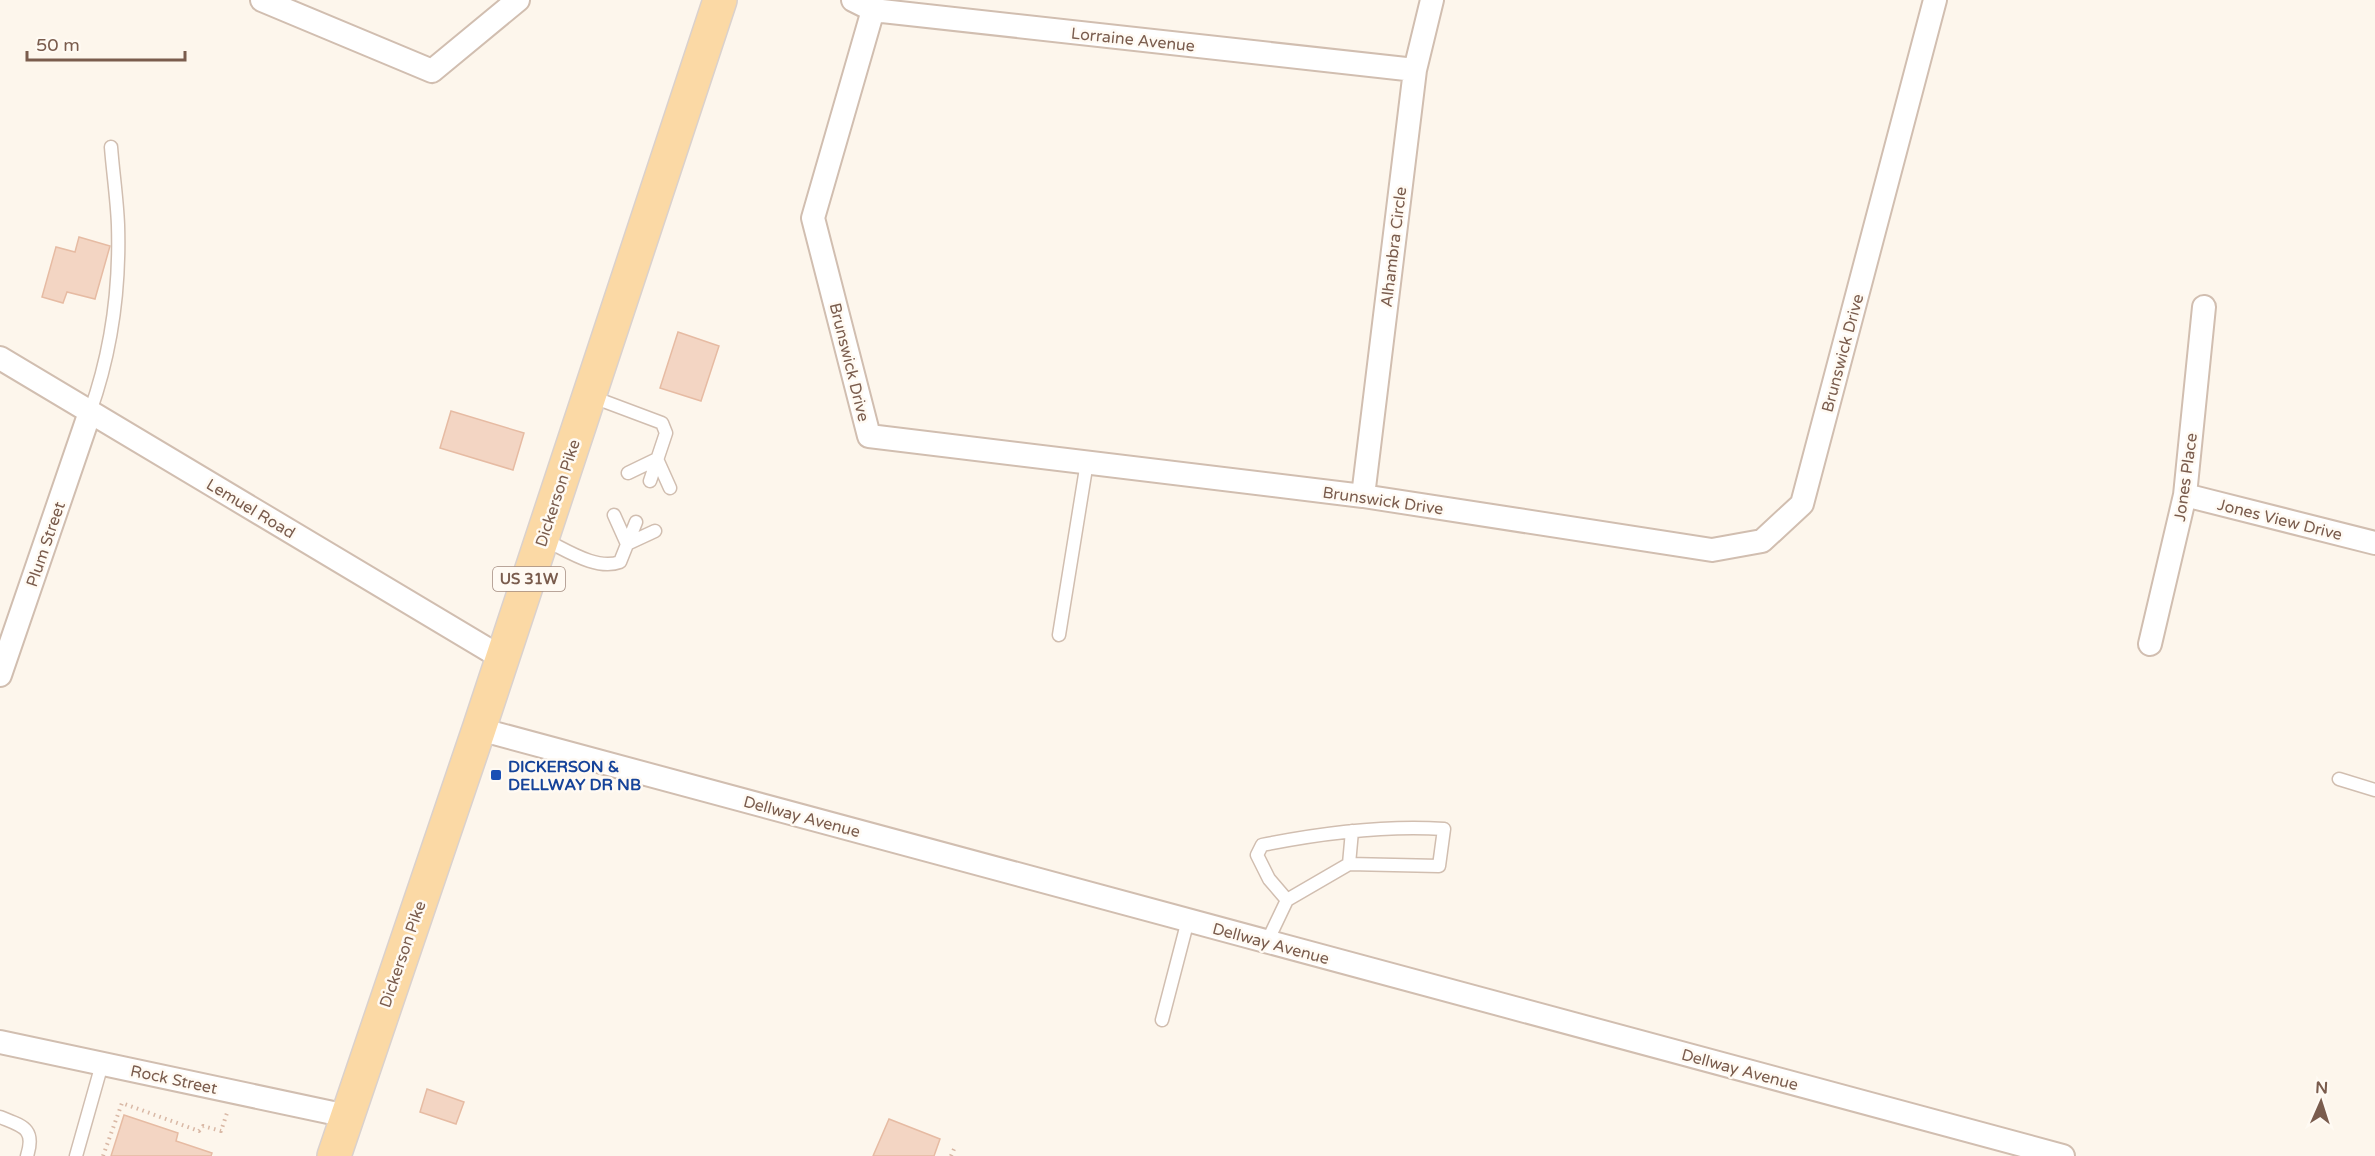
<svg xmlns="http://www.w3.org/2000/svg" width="2375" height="1156" viewBox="0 0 2375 1156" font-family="'Varela Round',sans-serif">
<rect width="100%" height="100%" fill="#fdf6ec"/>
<!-- building -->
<path fill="#f3d5c3" stroke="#e6bba3" stroke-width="1.5" d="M79,237L110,246L95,299L67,292L63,303L42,297L56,247L75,252Z
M678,332L719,346L701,401L660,388Z
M451,411L524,433L513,470L440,448Z
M427,1089L464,1102L456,1124L420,1112Z
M124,1115L178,1133L176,1141L212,1153L211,1156H111Z
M889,1119L940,1139L934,1156H873Z"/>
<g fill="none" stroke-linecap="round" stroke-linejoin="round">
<!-- service casing -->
<g stroke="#d1beb0" stroke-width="15">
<path id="service" d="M590,396L662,423L666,433L650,481
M90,412C111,353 120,289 118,225C117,199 113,173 111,147
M657,459L670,488
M628,473L657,459
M614,515L627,544
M543,539C565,549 596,571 620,562L636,522
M627,544L655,531
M1059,635L1087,462
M2339,779L2375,790
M1349,864L1352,831
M1267,942L1287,900L1349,864L1439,866L1444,829C1383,825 1322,833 1262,845L1257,855L1269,879L1287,900
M1162,1020L1188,920
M0,1117C22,1126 36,1128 27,1156
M76,1156L102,1064"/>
</g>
<!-- minor casing -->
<g stroke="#d1beb0" stroke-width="26">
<path id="minor" d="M262,0L432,71L518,0
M853,0L873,10L1415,70
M873,10L813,218L869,436L1363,496L1712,550L1762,541L1802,504L1935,0
M0,358L502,658
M2185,495L2375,543
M1363,496L1415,70L1432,0
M2150,644L2185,495L2204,307
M0,675L90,412
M479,729L2063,1156
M0,1042L347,1116"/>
</g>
<!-- primary casing -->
<g stroke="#dad1cd" stroke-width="36">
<path id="primary" d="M334,1156L479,729L720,0"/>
</g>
<!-- path -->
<path stroke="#d9b8a5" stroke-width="4" stroke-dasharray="1.5 4.5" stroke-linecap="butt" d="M103,1156L122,1103L199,1131L203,1126L221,1131L228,1110
M951,1156L954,1149"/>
<!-- service -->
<use href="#service" stroke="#fff" stroke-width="12"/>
<!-- minor -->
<use href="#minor" stroke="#fff" stroke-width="22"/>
<!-- primary -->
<use href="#primary" stroke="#fbd9a5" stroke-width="33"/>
</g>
<!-- markers -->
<rect fill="#1a4fb4" stroke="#fffaf3" stroke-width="2" x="490" y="769" width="12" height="12" rx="3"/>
<g text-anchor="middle" stroke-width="5" stroke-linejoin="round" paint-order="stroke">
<!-- shield labels -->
<rect fill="#fffaf3" stroke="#a28b7f" stroke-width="1.5" x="493" y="567" width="72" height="24" rx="4.5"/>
<g font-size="15" font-weight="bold" fill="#7a5c4d">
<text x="529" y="584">US 31W</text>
</g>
<!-- street labels -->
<g font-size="16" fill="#7a5c4d" stroke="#fffaf3">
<text transform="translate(1133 39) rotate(6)" y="6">Lorraine Avenue</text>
<text transform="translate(1393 247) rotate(-83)" y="6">Alhambra Circle</text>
<text transform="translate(1842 353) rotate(-75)" y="6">Brunswick Drive</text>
<text transform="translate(850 362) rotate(76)" y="6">Brunswick Drive</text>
<text transform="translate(2185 477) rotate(-82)" y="6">Jones Place</text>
<text transform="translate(557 493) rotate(-72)" y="6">Dickerson Pike</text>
<text transform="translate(1383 500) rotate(8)" y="6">Brunswick Drive</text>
<text transform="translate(251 508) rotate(31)" y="6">Lemuel Road</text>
<text transform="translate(2280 519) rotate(14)" y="6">Jones View Drive</text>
<text transform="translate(45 544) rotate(-71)" y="6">Plum Street</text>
<text transform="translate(802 816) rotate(15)" y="6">Dellway Avenue</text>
<text transform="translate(1271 943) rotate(15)" y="6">Dellway Avenue</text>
<text transform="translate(402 954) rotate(-71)" y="6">Dickerson Pike</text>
<text transform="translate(1740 1069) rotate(15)" y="6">Dellway Avenue</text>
<text transform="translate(174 1079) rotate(12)" y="6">Rock Street</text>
</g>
<!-- transit labels -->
<g font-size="16" font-weight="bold" fill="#164399" stroke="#fffaf3" text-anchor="start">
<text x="508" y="772">DICKERSON &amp;<tspan x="508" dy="18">DELLWAY DR NB</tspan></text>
</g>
</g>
<!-- north arrow -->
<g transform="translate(2321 1102) rotate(3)" stroke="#fffaf3" stroke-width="4.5" paint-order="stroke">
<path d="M0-4.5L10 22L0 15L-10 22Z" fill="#7a5c4d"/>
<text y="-9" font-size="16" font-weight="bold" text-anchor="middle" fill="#7a5c4d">N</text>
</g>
<!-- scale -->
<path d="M27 51v9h158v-9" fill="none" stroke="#7a5c4d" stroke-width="3"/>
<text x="36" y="51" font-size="18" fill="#7a5c4d" stroke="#fffaf3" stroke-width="4.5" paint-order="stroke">50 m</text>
</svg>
